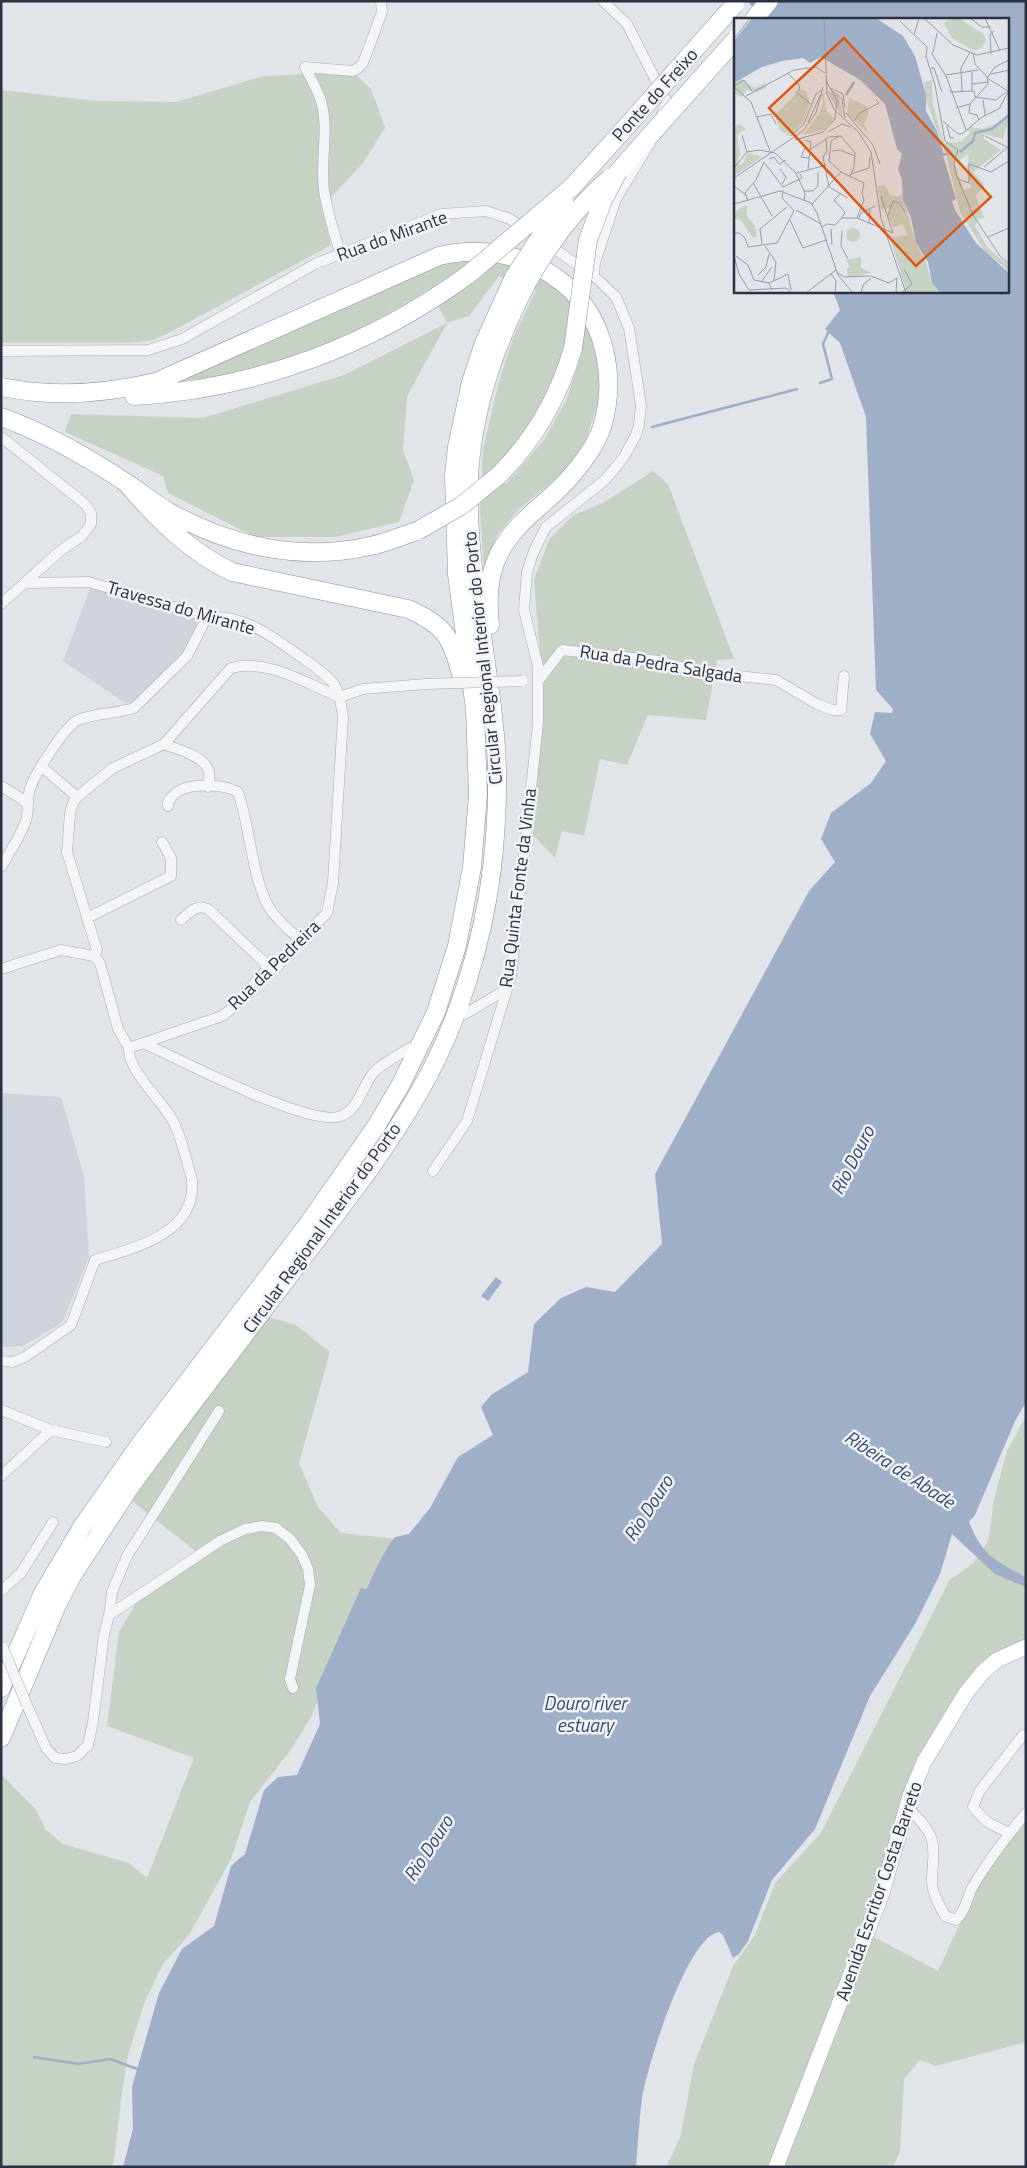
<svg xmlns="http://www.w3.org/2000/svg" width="1027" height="2168" viewBox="0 0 1027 2168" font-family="'Titillium Web',sans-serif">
<rect width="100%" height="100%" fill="#e1e4e9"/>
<!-- built -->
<path fill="#cfd3db" d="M91,586L199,618L187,651L134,706L128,705L63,661Z
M1,1093L61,1097L84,1176L89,1257L64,1319L58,1325L23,1346L1,1347Z"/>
<!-- green -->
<path fill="#c6d2c3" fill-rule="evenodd" d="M353,72L371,89L385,128L363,163L322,207L331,245L167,334L150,341L122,343H1V90L96,101L176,102L264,76Z
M464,257L508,259L563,290L590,327L598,358L602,391L586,439L572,462L555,479L519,509L497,535L484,570L480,511L483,450L498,385L513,338L536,290L499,276L469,316L447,323L407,396L403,450L414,480L399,522L335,537H255L168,493L163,476L65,432L71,414L203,418L344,375L447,323L438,306L475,282L462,267C394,315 318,353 236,373C217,378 196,379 176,382L432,265ZM564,347L582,352L566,401L544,440L505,485L504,459L538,416L554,383Z
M653,471L668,484L734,659L717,660L706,720L648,715L627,765L600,759L584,836L562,831L555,858L533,835L543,689L534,580L549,540L572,516L603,503Z
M269,1317L296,1325L330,1352L299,1463L318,1507L341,1533L396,1539L366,1587L311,1717L290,1751L250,1802L231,1859L189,1935L163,1964L145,2001L128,2055L122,2092L113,2167H1V1774L36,1810L46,1830L63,1844L129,1863L147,1878L194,1758L107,1726L119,1632L139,1598L198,1553L132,1501L203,1403Z
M1026,1416V1641L976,1672L918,1767L870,1935L938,1971L991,1856L1026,1807V2042L936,2066L920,2060L904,2079L900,2152L893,2167H666L680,2138L694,2064L733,1966L755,1935L775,1883L821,1833L950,1579C970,1568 978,1560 989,1538L994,1500L1007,1451Z"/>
<!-- water -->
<path fill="#9eafc7" d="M748,1H1026V1402L1015,1421L975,1515L969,1522C982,1555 995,1561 1026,1577V1587L995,1574L952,1534L940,1574L915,1624L870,1696L815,1829L772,1880L748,1941L739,1954L733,1958L723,1935L719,1932C687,1936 647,2067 642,2098C639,2120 638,2144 636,2167H123L133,2129L132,2087L159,1993L182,1949L214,1926L231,1866L245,1854L264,1790L278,1777L297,1775L320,1724L316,1688L361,1588L366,1589C376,1571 382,1553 395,1537L409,1534L430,1508L458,1457L493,1435L481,1407L491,1395L528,1372L534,1324L561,1298L586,1287L615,1292L662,1244L655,1174L809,891L835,862L821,839L831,813L871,783L886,761L870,734L875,712L892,713L893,709L876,690L866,417L840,343L825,329L840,310L833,291H1008V19H761Z
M496,1277L502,1282L488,1301L481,1296Z"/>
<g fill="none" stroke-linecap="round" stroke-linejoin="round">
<!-- stream -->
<path stroke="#9eafc7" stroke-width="2.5" d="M820,383L832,379L823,344L829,331
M652,427L797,389
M34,2057L78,2064L110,2059L140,2070"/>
<!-- minor casing -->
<g stroke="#a6abb3" stroke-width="11">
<path id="minor" d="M603,1L627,24L667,102L661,116
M305,67C310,77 316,87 320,98C330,125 320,161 324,190C327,211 334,232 340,253
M305,67L352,71L358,68L363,63L382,12L381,1
M594,276L595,263L616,199L650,143
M1,351L148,350L182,339L315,264L442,214L486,211L510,219L527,231
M1,437L85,504L91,513V524L82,536L60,551L1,604
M26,583L89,582L207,617C242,614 270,635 297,654C309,663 324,672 333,683C340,692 341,706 343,716L333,883L327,913L300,940L277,967L267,969L230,1010L222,1016L129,1048
M539,680L562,650L660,661L680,667L719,674L776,680L817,704L832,710H841L844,676
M340,697L363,689L426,684
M164,744C176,749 200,755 207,767C211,773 209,780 208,787
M41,766L77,797
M1,786L22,799L27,804
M168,806V802C172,796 176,791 183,789C197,783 226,785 238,792C250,826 252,880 270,909C278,921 289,930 300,940
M1,867C10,852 19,838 25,823C30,812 26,800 30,789C34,775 65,726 78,720C96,713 115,714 134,708L187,656L207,617
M87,918L171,876V858L162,842
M181,920C190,912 196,904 208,909L264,962L267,969
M94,956L97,950L67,852L70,813L73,803L77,797L113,768L164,744L231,668C268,658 306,684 340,697
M94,956L100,963L118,1029L129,1048
M1,969L61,950L94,956
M465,1014L507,989
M143,1043C177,1058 312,1129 341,1116C360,1109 362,1084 375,1071C385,1062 398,1055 410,1048
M433,1171L467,1121L511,976L538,723V666L524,610L527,572L534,551L546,527L605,480L624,457L636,435L639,425L641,405L629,328L616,297L594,276L547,244
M1,1361L13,1362L25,1357L71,1325L95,1260C135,1248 197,1233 192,1180C191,1174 188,1167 187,1161C181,1142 178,1125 165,1109C154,1094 127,1066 129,1048
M1,1410L51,1430L106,1442
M1,1476L51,1430
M1,1591L21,1573L53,1522
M109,1615L220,1541L245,1529L262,1526L276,1528L290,1539L302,1555L308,1569L310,1585L290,1679L293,1688
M27,1705L46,1748L55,1758L66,1759L77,1756L88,1745L93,1722L104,1635L109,1615L112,1592L127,1556L219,1411
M907,1807C916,1816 926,1825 931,1837C936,1851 932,1866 932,1880C932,1893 939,1905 945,1916L956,1920C966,1911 967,1897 973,1886C989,1860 1007,1836 1026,1813
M1009,1833L987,1822L973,1807L979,1792L1023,1735"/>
</g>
<!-- primary casing -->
<g stroke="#a1a7b4" stroke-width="16">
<path id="primary" d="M776,2167L881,1896L910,1796L924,1762L966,1693L983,1672L997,1660L1026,1647"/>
</g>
<!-- motorway casing -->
<g stroke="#89909f" stroke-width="19">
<path id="motorway" d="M754,19L769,1
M618,172L653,132
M572,187L618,136
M1,387C13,389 24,391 36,392C77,396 116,391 156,382L439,256C483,246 527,254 563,283C605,317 617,377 602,427C596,445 584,461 572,475C549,503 517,519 500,552C488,574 487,600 490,625
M134,396C256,389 371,346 469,274
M1,417C46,433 89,458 128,484C142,493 155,504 169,512C230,546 300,562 370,546C386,543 401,536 417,531
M499,475C535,439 559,397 573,348
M127,484C157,519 190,552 232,572L408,609C444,625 451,636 461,674
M1,1688L43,1593L82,1527L143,1440L308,1224L375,1128L401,1084L436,1012L457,946L472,867L478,795L475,709L457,574L454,475L457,447L471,382L484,343L514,277
M1,1738L57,1605L72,1576L132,1484C185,1413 238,1343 292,1272C336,1214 382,1157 418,1094C457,1028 483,943 492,868C497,824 499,779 495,735C487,649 466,566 469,478C472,411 496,342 527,283"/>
</g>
<!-- minor -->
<use href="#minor" stroke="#f4f5f7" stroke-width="10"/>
<!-- primary -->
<use href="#primary" stroke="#fff" stroke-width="15"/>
<!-- motorway -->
<use href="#motorway" stroke="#fff" stroke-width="18"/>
<!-- minor-bridge casing -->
<g stroke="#a6abb3" stroke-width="11" stroke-linecap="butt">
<path id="minor-bridge" d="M426,684L522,681
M3,1648L27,1705"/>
</g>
<!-- motorway-bridge casing -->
<g stroke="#89909f" stroke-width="19" stroke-linecap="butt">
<path id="motorway-bridge" d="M653,132L736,39
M618,136L735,4
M469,274L572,187
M514,277L564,201
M527,283C549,243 575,208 610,178
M573,348L588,240L603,200L618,172
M417,531L461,506L499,475"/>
</g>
<!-- minor-bridge -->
<use href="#minor-bridge" stroke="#f4f5f7" stroke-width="10"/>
<!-- motorway-bridge -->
<use href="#motorway-bridge" stroke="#fff" stroke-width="18"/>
</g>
<g text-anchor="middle" stroke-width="5" stroke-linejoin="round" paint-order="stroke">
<!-- street labels -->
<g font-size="18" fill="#2a3140" stroke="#f1f3f6">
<text transform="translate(655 95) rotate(-48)" y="6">Ponte do Freixo</text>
<text transform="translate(392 236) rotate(-20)" y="6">Rua do Mirante</text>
<text transform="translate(181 608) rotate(16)" y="6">Travessa do Mirante</text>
<text transform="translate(483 658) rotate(-96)" y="6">Circular Regional Interior do Porto</text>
<text transform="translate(661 664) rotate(9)" y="6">Rua da Pedra Salgada</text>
<text transform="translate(518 888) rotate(-83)" y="6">Rua Quinta Fonte da Vinha</text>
<text transform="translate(274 965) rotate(-44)" y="6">Rua da Pedreira</text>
<text transform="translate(322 1228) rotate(-54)" y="6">Circular Regional Interior do Porto</text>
<text transform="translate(879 1891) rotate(-71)" y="6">Avenida Escritor Costa Barreto</text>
</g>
<!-- water labels -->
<g font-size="19" font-style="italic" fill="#374d71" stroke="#f1f3f6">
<text transform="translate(852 1160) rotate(-63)" y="7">Rio Douro</text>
<text transform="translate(900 1469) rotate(33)" y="7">Ribeira de Abade</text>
<text transform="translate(648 1508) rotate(-57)" y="7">Rio Douro</text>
<text x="585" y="1710">Douro river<tspan x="585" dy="22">estuary</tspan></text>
<text transform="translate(428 1848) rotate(-57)" y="7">Rio Douro</text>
</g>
</g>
<!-- overview -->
<g transform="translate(734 18)">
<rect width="275" height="275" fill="#e1e4e9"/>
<path d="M216,0H225L249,16L252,22L248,29L240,33L218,20L210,5ZM7,61L20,70L31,65L33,69L23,74L13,72L8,79L0,75V66ZM198,62L199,87L210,125L227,124L236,115L233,111L236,109L249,111L275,100L269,121L250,116V121L267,132L239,154L251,167L242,178L250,200L244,201L241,208L253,229L275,248V253L251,233L226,194L212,136L192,82L190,65ZM233,136L235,141L232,151L237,170L230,172L220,146L222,140L226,142ZM66,72L72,73L76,86L69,105L55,118L45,111L41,97ZM94,73L105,78L109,99L93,75L90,77L92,92L100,101L90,112L69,117L86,94L89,84L87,77ZM115,80L133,88L135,95L130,105L134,115L113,96ZM6,106L12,111L3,117L6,136L3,145L8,147L14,135L28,139L0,158V109ZM151,167L156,177L164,179L168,176L182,226L192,244L197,264L205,275H173L156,220L173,217L169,206L160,209L155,201V190L147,191L144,168ZM13,187V199L20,206L23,218L19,220L7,202L0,200V194ZM112 217a7 7 0 1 1 14 0a7 7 0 1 1-14 0ZM127,239V250L138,255L114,259L113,250L116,249L112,242Z" fill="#c6d2c3" fill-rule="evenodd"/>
<path d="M18,0H142L169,18L181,38L192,77V93L203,113L209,135H220L209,138L222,181L218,183L221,192L242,225L275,255V275H206L198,265L194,244L182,225L177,199L169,182L168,162L164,151L168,136L163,131L151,86L126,62L87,39L76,45L69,40L48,43L28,49L0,65V23Z" fill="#9eafc7"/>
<path fill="none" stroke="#9eafc7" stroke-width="2.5" d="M112,77L120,64M226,134L239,123L241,115L258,111L275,97"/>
<path fill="none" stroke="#989ca5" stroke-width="1" d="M90,0L93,76L100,91L125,115L137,134L147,200L172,275M185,0L180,17L193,29L192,38L201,67L211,123L224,132L220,145L222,156L239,197L266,238L275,246M190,0L219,27L243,37L275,30M236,0L248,9H257M251,0L266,33M166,3L179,16M0,21L16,0M200,30L198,36L212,58L232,112M200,30L203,15M257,36L256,16L260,13M197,50H200L208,74M238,54V73M53,55L64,65L66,71L62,74L77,86M257,56L275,52M212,57L244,52M238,66L254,64M0,68L10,62L18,73M0,69L17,84L36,133M96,70L109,76L111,89M98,73L108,81L111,100M228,73L227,50L236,34M274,73L253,60L261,49L275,42M216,74L240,73L241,79M12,78L60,52L82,49L91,55M241,79L262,82L272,74M249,82L251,97M236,86L235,95L243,97L245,102M222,90L236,86L254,66L253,59L241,46L239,35M112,95L139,127L146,146M23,99L37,96L42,106M120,103L126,95L145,85L142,82M209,103L224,116H228L248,99L265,91L275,72M74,104L87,76M213,108L216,120H220M94,114L108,106L116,109M8,117L13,134M57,118L70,106L82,76L87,72M107,118L121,135L120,149L116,158M251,118L275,130M92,121L93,133L89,139L95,169M61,122L89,114L101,101L103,82L92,63M71,122L77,124L74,151M71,130L67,139L75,140M77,131L95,119L107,118M98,133L106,132L121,138M35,141L40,139L45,146L52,142M95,143L107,154L130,165L128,176L130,182L123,200M95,143L97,123L104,119M30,144L49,169M250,149L274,129M0,150L13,134L25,132L41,135L62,155L71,175L70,182M46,151L52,159L48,166M63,155L92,147M117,156L135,150L136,139M0,160L69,113L82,95L89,69M224,161L235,165V146L257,154L275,143M19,165L38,198M0,168L13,178M49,169L68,160L66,156M95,169L114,180M49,172L48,180L60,193M70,173H79L84,168V154M14,183L11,175L22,162L30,144M0,186L46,173L77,185L83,195L104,257L119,275M78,186L107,154M62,192L87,206M125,200L127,195L141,188M153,200L159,183L165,185L171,194M107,201L111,194L100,182L107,175M56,202L69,230L92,222M135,206L136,191M88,209L93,206L101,207L108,200H123L159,215L147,178M97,211L98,227M108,213L107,228L114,241M0,215H5L11,220L14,229L43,225L60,193M254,219L275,210M28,226L26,211L53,189M31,228L42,244L40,262M0,238L5,256L15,272L52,270L58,275M2,238L14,247L20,262L35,265L38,272M104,255L110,259L136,258M97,256L102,263L101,275M24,257L32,249L35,236M137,258L155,265L163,260L162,275M28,263L38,249M35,265L54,256L57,272M72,275L102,252M127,275L129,267L137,260M167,275L178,266L170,251"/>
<path fill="#de570f" fill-opacity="0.15" stroke="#de570f" stroke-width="2.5" d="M110,20L257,179L182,248L35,90Z"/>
<rect width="275" height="275" fill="none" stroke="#2a3140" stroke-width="2.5"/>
</g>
<!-- border -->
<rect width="1027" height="2168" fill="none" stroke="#2a3140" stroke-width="5"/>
</svg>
